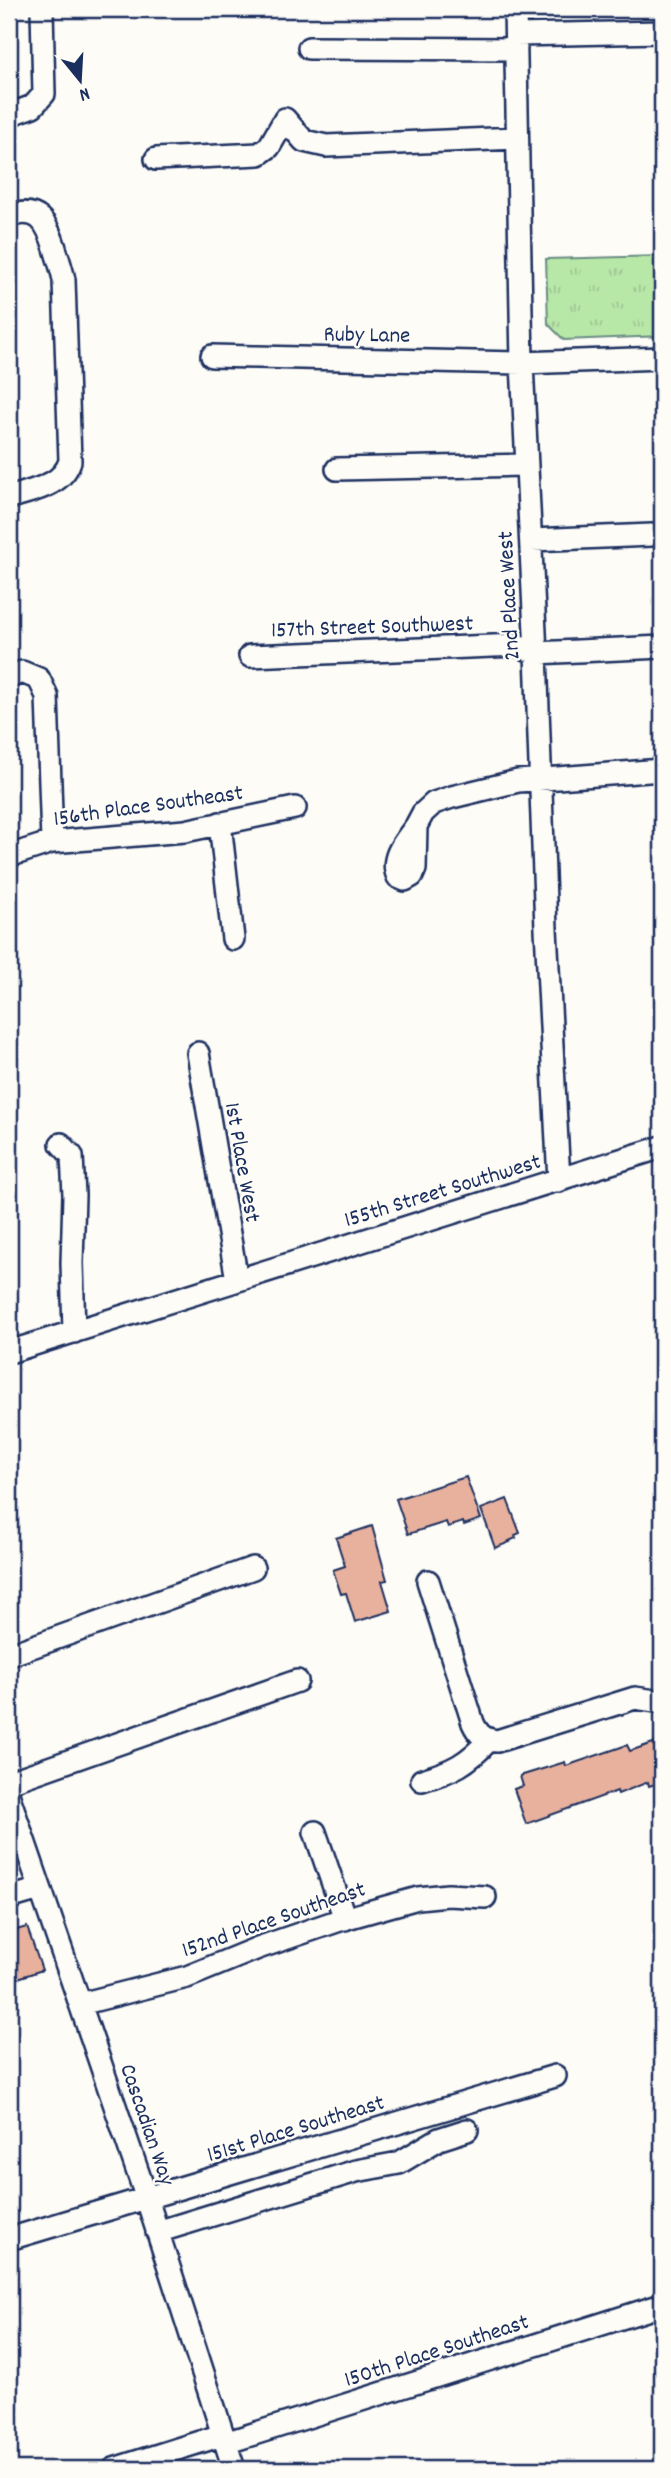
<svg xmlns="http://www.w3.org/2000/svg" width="671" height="2478" viewBox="0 0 671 2478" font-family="Dekko,sans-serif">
<defs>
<pattern id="park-tufts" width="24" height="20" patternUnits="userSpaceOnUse" patternTransform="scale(1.75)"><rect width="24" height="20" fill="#b8e8a8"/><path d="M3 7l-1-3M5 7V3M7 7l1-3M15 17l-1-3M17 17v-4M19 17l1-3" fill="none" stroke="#9ec793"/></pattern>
</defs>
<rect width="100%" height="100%" fill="#fdfcf7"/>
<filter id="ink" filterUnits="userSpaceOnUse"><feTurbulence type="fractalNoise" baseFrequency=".0143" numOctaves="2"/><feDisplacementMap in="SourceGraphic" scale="14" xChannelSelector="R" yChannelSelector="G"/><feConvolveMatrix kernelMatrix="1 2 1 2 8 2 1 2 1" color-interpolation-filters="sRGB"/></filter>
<g filter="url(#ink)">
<!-- park -->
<path fill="url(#park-tufts)" stroke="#6a8c83" stroke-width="2" d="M662,256V336L564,340L548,324L546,259Z"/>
<!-- building -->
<path fill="#e8b19e" stroke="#1b2f5e" stroke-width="2" d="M466,1477L481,1519L464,1525L463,1522L448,1527L446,1522L408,1534L396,1499Z
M507,1499L520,1533L515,1535L516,1538L509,1541L510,1542L495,1548L481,1509Z
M372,1526L387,1580L382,1581L391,1611L355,1622L346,1593L341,1594L333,1570L345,1566L336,1538Z
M662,1740V1782L649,1786L648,1782L618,1794L617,1791L526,1824L514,1789L523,1786L520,1776L565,1762L566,1766L627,1745L630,1751Z
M27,1927L42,1970L9,1981V1932Z"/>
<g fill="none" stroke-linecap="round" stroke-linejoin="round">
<!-- minor casing -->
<g stroke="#1b2f5e" stroke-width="26">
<path id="minor" d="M515,9L522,363L536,653L546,929L559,1181
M516,35L662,32
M309,48L516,49
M9,115L33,106L44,94L42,9
M156,159L259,154L269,147L285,119L304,141L326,146L517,138
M9,216C39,206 47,223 55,248C58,259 62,269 64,280L70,461C62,487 31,490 9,498
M212,356L522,363L662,358
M337,469L527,465
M531,540L652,535
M250,656L517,645L536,653L662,647
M9,677L22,672L39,679L47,696L52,842
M220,823L233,939
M416,826C405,841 389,858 398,877L405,880L412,876L415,869L416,826L423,813L434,803L452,797L518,781L662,770
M9,856L52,842L185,831L295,808
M198,1053L237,1280
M61,1144L72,1156L74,1195L72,1263L74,1332
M9,1352L662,1147
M428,1581L473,1723C478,1734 484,1740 497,1741L635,1698L662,1702
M9,1655L253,1568
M422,1780C453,1771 467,1764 489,1740
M9,1782L297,1681
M9,1797L147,2199L234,2469
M315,1832L345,1919
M9,1898L40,1889
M80,2004L187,1977L258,1948L340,1920L418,1898L448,1895L485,1897
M157,2232L356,2171L399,2163L439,2139L467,2130
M9,2239L555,2076
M225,2443L662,2305
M114,2469L222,2435"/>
</g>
<!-- minor -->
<use href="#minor" stroke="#fdfcf7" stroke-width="21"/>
</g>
</g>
<g text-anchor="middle" stroke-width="5" stroke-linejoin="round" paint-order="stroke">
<!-- street labels -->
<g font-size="23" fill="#1b2f5e" stroke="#fdfcf7">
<text transform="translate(367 333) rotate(1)" y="8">Ruby Lane</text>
<text transform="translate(507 596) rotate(-93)" y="8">2nd Place West</text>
<text transform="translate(372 625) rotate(-2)" y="8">157th Street Southwest</text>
<text transform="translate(148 804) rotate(-8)" y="8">156th Place Southeast</text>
<text transform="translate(244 1162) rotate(80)" y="8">1st Place West</text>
<text transform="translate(442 1189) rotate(-17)" y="8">155th Street Southwest</text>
<text transform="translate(273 1918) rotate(-19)" y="8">152nd Place Southeast</text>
<text transform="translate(149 2124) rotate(71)" y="8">Cascadian Way</text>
<text transform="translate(295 2127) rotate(-17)" y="8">151st Place Southeast</text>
<text transform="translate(436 2349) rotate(-18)" y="8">150th Place Southeast</text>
</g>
</g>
<!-- margin -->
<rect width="671" height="2478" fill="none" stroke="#fdfcf7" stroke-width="35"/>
<rect x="18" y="18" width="636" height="2443" fill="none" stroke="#1b2f5e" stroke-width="2.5" filter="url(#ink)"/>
<!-- north arrow -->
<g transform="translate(80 80) rotate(162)" stroke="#fdfcf7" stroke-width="5" paint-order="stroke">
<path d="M0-5L12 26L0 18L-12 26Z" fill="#1b2f5e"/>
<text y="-10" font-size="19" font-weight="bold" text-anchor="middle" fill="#1b2f5e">N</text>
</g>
</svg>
